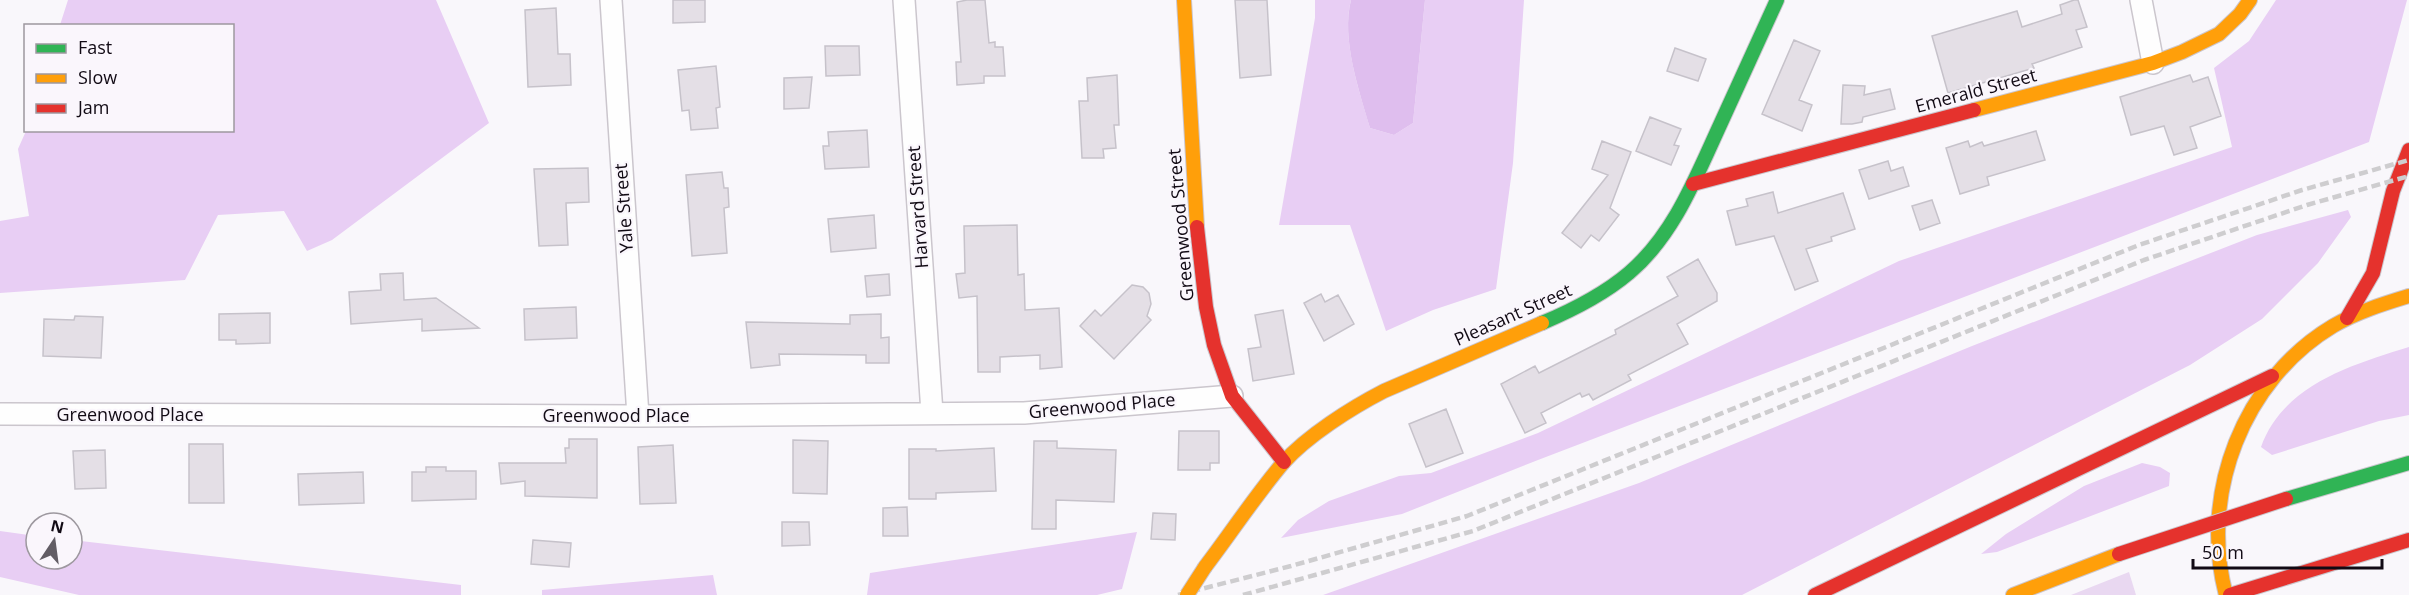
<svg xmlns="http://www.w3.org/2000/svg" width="2409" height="595" viewBox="0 0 2409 595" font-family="'Open Sans',sans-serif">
<rect width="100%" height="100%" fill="#f9f7fb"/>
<!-- green -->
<path fill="#e9d8f1" d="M2129,572L2136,595H2071Z"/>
<!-- forest -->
<path fill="#e8cef4" d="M68,0H436L489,123L332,240L307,251L284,211L218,215L185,280L0,293V221L29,216L18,149L26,131L232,130V26L60,25Z
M1315,0H1351C1341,39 1359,90 1370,128L1394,135L1413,123L1425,0H1524L1513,163L1496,289L1433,310L1386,331L1350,225H1279L1315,18Z
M2276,0H2407L2369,142L1538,460L1402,514L1281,538L1298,520L1329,501L1399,476L1431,473L1538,433L1899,261L2232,147L2214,68L2249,41Z
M2348,210L2351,217L2318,263L2262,319L2190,365L1742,595H1323L1639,483L1972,346L2257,235Z
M2409,347V415L2379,421L2272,455L2261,447C2283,385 2351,365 2409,347Z
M2142,463L2160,467L2170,473L2169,486L1997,552L1981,554L2006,534L2084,486Z
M0,531L36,536V559H72V540L461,585V595H79L0,577Z
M1137,532L1122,589L1097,595H867L870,573Z
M713,575L717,595H542V590Z"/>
<!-- water -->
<path fill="#dfbeee" d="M1351,0H1425L1413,123L1394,135L1370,128C1359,90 1341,39 1351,0Z"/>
<!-- building -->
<path fill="#e4dfe6" stroke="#c6c2ca" stroke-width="1.5" d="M673,0H705V22L673,23Z
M967,0H985L989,43L995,42V47H1003L1005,76H984V83L957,85L956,62H961L957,2Z
M1235,0H1267L1271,75L1240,78Z
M2074,0H2078L2087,27L2076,30L2082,47L2032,64L2034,68L1948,93L1932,36L2017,11L2022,27L2062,14L2060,5Z
M556,8L558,54H570L571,85L528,87L525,10Z
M1794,40L1820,51L1799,100L1812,105L1802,131L1762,114Z
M825,46H859L860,75L826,76Z
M1675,48L1706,59L1698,81L1667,71Z
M716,66L720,107L716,108L718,128L691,130L689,110L682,111L678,70Z
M1117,75L1119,125H1114L1116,148L1103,149L1104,158H1082L1079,101H1088L1087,78Z
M2190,75L2193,82L2208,77L2221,116L2190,127L2197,148L2174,155L2164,126L2131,135L2120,97Z
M812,77L809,108L784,109V78Z
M1843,85L1865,86L1864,95L1890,89L1895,109L1863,117L1862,122L1852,124H1841Z
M1650,117L1681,129L1674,145L1679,146L1671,165L1636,151Z
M867,130L869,167L825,169L823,146H829L828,132Z
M2036,131L2045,160L1987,177L1989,185L1960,194L1946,148L1968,141L1970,147L1982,142L1984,146Z
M1602,141L1631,152L1610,208L1619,215L1599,241L1591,235L1581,248L1562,233L1608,175L1592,169Z
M1888,161L1891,171L1903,167L1909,186L1869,199L1859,170Z
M588,168L589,202L566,203L568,245L539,246L534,169Z
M722,172L724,188H728L729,207L724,208L727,253L692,256L686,175Z
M1773,192L1778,213L1843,193L1855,229L1831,237L1832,241L1806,249L1818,281L1795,290L1774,236L1736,245L1727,211L1748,206L1746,199Z
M1932,200L1940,223L1920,230L1912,206Z
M874,215L876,248L831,252L828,219Z
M1017,225L1018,275L1024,274L1025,310L1059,308L1062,367L1040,369V355L1000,357V372H978L977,296L959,298L956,274L965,273L964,226Z
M1698,259L1717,293V301L1677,324L1688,344L1628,375L1631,380L1593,400L1589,394L1582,397L1580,393L1541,413L1546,423L1525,433L1501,384L1535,366L1539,373L1616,334L1615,330L1678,296L1667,277Z
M403,273L404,300L436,298L479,328L422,331V319L351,324L349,292L381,290L380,274Z
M889,274L890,295L867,297L865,276Z
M1132,285L1143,287L1149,293L1151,304L1147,316L1151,320L1114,359L1080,326L1095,310L1101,316Z
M1321,294L1325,302L1338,295L1354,324L1324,341L1304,303Z
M576,307L577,338L525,340L524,309Z
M1283,310L1294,374L1253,381L1248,349L1261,347L1255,315Z
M270,313V343L236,344V340H219V314Z
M881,314V338L889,337V363H866V355L779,354L780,365L751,368L746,322L850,324V315Z
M75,316L103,317L101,358L43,356L44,319L74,320Z
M1446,409L1463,453L1426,467L1409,424Z
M1179,431H1219V463H1210V470H1178Z
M569,439H597V498L525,496V481L501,484L499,463H566L565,448H569Z
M793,440L828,441L827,494L793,493Z
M1034,441H1057V448L1116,450L1114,502L1056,500V529H1032Z
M189,444H223L224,503H189Z
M673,445L676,503L640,504L638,447Z
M994,448L996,491L936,493V499H909V449H936V451Z
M105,450L106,488L75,489L73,451Z
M426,467H446V471H476V499L412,501V472H426Z
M363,472L364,503L299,505L298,474Z
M907,507L908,536H883V508Z
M1153,513L1176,514L1175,540L1151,539Z
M782,522H809L810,545L782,546Z
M533,540L571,543L569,567L531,564Z"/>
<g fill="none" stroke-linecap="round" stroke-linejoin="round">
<!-- street casing -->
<g stroke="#cbc6cd" stroke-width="24">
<path id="street" d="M611,0L638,416
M904,0L932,413
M2141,0L2153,63
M0,414L640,416L1024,413L1232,396"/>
</g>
<!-- fast casing -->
<g stroke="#cbc6cd" stroke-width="16">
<path id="fast" d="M1542,323C1573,310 1603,295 1629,273C1674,235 1696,177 1720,125C1739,84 1758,42 1777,0
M2286,499L2409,463"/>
</g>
<!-- slow casing -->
<g stroke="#cbc6cd" stroke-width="16">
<path id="slow" d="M1184,0L1197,227
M1974,110L2153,63L2182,52L2219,34L2240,14L2250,0
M1205,567C1231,533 1255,496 1283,463C1307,436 1351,408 1384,391L1542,323
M2013,595L2119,554
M2226,595C2199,494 2243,380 2333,326C2357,312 2383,304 2409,296"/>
</g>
<!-- jam casing -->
<g stroke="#cbc6cd" stroke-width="16">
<path id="jam" d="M1693,184L1974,110
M1197,227L1206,307L1214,345L1232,396L1284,462
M2347,318L2373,273L2393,191L2409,150
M1815,595L2272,376
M2230,595L2409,540"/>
</g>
<!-- street -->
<use href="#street" stroke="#fefefe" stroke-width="21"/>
<!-- fast -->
<use href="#fast" stroke="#30b455" stroke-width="14"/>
<!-- slow -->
<use href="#slow" stroke="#ff9f0a" stroke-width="14"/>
<!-- jam -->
<use href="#jam" stroke="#e5322d" stroke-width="14"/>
<!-- rail -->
<path stroke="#cecdcf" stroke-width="4.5" stroke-dasharray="9 4.5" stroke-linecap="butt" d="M1178,595L1291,566L1467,516L2139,245L2302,190L2409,160
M1243,595L1473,531L2144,260L2307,205L2409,176"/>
<!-- slow-bridge casing -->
<g stroke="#cbc6cd" stroke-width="16" stroke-linecap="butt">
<path id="slow-bridge" d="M1187,595L1205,567"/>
</g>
<!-- jam-bridge casing -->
<g stroke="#cbc6cd" stroke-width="16" stroke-linecap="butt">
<path id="jam-bridge" d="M2119,554L2286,499"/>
</g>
<!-- slow-bridge -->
<use href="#slow-bridge" stroke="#ff9f0a" stroke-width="14"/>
<!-- jam-bridge -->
<use href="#jam-bridge" stroke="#e5322d" stroke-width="14"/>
</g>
<g text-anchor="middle" stroke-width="4.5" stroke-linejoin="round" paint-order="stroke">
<!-- street labels -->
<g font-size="18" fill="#110a14" stroke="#faf6fc">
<text transform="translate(1976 91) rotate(-15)" y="6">Emerald Street</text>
<text transform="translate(918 207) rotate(-94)" y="6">Harvard Street</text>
<text transform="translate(624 208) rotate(-94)" y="6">Yale Street</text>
<text transform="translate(1181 225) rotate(-95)" y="6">Greenwood Street</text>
<text transform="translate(1513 315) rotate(-24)" y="6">Pleasant Street</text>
<text transform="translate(1102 406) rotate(-5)" y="6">Greenwood Place</text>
<text x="130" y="421">Greenwood Place</text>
<text x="616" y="422">Greenwood Place</text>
</g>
</g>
<!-- legend -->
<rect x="24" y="24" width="210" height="108" fill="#faf6fc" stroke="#9d989f" stroke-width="1.5"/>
<rect x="36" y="44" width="30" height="9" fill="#30b455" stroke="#9d989f" stroke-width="1.5"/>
<text x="78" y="54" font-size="18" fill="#110a14">Fast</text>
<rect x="36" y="74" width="30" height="9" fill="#ff9f0a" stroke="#9d989f" stroke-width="1.5"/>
<text x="78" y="84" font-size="18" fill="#110a14">Slow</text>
<rect x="36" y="104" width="30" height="9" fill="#e5322d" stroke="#9d989f" stroke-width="1.5"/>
<text x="78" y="114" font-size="18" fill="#110a14">Jam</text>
<!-- north arrow -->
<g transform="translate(54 541) rotate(13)"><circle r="28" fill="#faf6fc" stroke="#9d989f" stroke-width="1.5"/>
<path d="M0-4.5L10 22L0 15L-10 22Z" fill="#625d65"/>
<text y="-9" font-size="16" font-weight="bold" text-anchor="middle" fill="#110a14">N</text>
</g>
<!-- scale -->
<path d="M2193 559v9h189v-9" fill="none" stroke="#110a14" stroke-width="3"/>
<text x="2202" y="559" font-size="18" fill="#110a14" stroke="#faf6fc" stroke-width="4.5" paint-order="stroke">50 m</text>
</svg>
